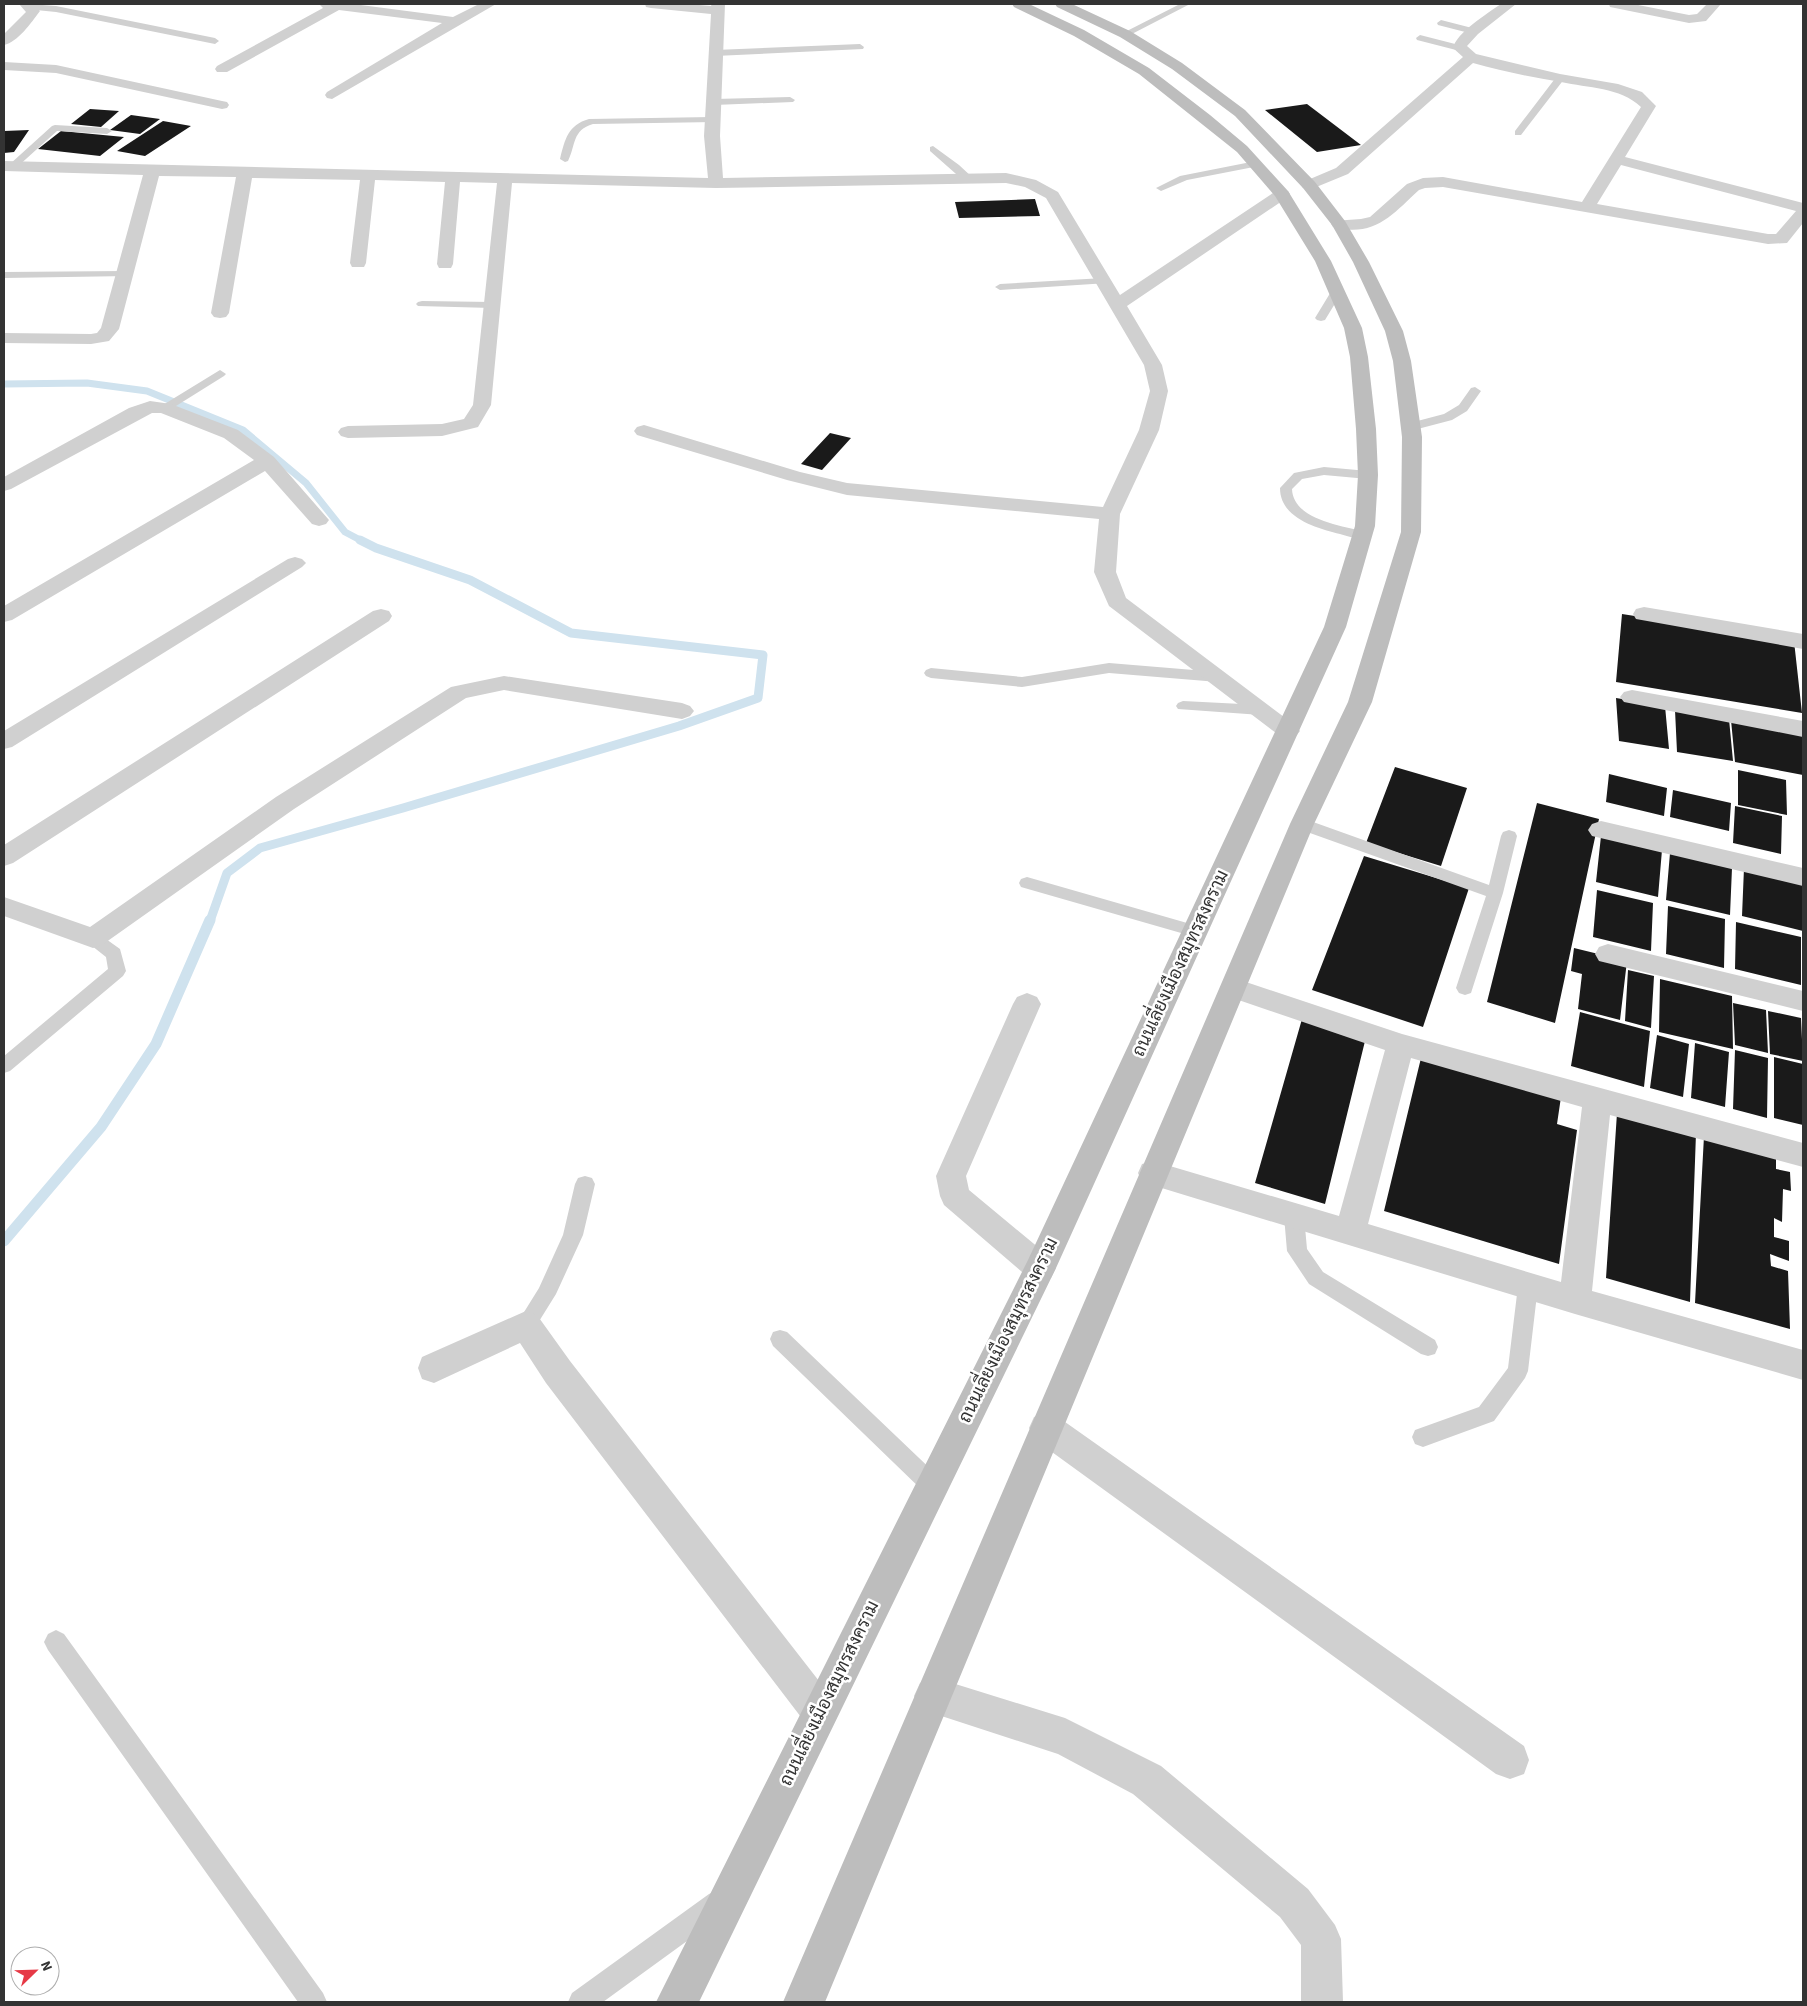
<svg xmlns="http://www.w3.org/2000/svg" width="1807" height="2006" viewBox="0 0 1807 2006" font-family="'Source Sans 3',Sarabun,sans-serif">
<rect width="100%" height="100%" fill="#fff"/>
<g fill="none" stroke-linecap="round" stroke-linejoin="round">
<!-- stream-far2 -->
<path stroke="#cfe2ee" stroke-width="7" d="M4,384L87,383L147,391L243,430L306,483L345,532L362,541"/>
<!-- stream-far1 -->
<path stroke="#cfe2ee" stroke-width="9" d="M210,921L227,873L260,848L403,808L679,726L758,698L763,655L571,633L470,580L376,548L360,540"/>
<!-- stream -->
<path stroke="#cfe2ee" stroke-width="11" d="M4,1241L101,1127L156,1044L210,920"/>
</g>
<!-- building -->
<path fill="#1a1a1a" d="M1307,104L1361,145L1317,152L1265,110Z
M90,109L119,111L101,127L71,124Z
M131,115L160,119L140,134L110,130Z
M163,121L191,126L145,156L117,151Z
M29,130L14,152L4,153V131Z
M61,131L124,137L100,156L38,149Z
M1035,199L1040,216L959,218L955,202Z
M830,433L851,438L822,470L801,464Z
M1622,614L1794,641L1802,713L1616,682Z
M1616,698L1665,706L1669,749L1619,741Z
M1675,710L1729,719L1733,761L1677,752Z
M1731,720L1803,732V775L1735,762Z
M1395,767L1467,788L1441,866L1366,843Z
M1738,770L1786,780L1787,815L1738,805Z
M1609,774L1667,788L1664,816L1606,802Z
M1673,790L1731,803L1729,831L1670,817Z
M1537,803L1599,819L1555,1023L1487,1002Z
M1735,806L1782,816L1781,854L1733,843Z
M1601,836L1662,850L1658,897L1596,882Z
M1670,853L1732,868L1730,915L1666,900Z
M1364,856L1469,888L1423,1027L1312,990Z
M1744,868L1803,882V931L1742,916Z
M1597,890L1653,903L1651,951L1593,937Z
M1668,906L1725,919L1724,968L1666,954Z
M1736,922L1801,937V985L1735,969Z
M1574,948L1627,961L1620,1020L1578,1009L1582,974L1571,971Z
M1628,970L1654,976L1651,1028L1625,1021Z
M1660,979L1732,996L1733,1049L1659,1032Z
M1733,1003L1766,1010L1768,1053L1735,1045Z
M1768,1011L1801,1018L1803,1061L1770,1054Z
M1580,1012L1650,1031L1644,1087L1571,1066Z
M1302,1019L1366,1037L1325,1204L1255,1183Z
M1657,1035L1689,1044L1683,1097L1650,1088Z
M1695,1043L1729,1052L1725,1107L1691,1098Z
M1735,1050L1768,1058L1767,1118L1733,1109Z
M1774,1057L1803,1064V1125L1774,1118Z
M1421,1058L1561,1097L1557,1124L1577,1130L1559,1264L1384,1211Z
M1617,1113L1696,1133L1690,1302L1606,1278Z
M1704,1136L1776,1154V1169L1790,1172L1791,1191L1783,1189L1782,1222L1774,1218V1237L1789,1241V1261L1770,1254L1771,1266L1788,1271L1790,1329L1695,1303Z"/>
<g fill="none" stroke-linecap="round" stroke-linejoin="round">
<!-- lane -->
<path fill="#d0d0d0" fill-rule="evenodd" d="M29,4L56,6L215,38L219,41L215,44L56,12L26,9L25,7Z
M1180,4H1190L1128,36L1121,34Z
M1441,20L1476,29L1477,31L1473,34L1438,25L1437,23Z
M1420,35L1463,46L1464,48L1460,51L1417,40L1416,38Z
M860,44L864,47L863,49L715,56L711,53L715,50Z
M1560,75L1565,78L1521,135H1515V131L1557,76Z
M790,97L795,100L793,102L714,105L709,102L714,99Z
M712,117L717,120L715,122L593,124C572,130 576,145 568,161L565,162L560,159C565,139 568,125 589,119Z
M55,125L107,128L112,131L107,134L57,131L16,168H10V164L52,126Z
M933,146L959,165L972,177V181H964L930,151V147Z
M1256,161L1261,164L1259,166L1187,180L1161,191L1156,188L1180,176Z
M125,271L129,272L130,274L129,276L4,278V272Z
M1104,278L1109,281L1108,283L1000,290L995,287L1000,284Z
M1336,289L1342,292L1325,320L1321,321L1317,320L1315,318L1332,290Z
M422,301L492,302L498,305L492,308L418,306L416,304L418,302Z
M220,370L226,374L224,376L168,411L164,412L158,408Z
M1475,387L1481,391L1467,411L1452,420L1410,431L1404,427L1406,424L1444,414L1459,405L1471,388Z
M1324,467L1368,471L1374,475L1368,479L1324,475L1302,479L1292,489C1293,520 1343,526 1367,532L1369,535L1367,538C1358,540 1348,536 1340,534C1316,528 1280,518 1280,488L1294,473Z
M1109,663L1218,672L1223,674L1225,677L1223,680L1218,682L1109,673L1022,687L931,678L926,676L924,673L926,670L931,668L1022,677Z
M1183,701L1261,705L1266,707L1268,710L1266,713L1261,715L1178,709L1176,706L1178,703Z
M1302,818L1489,885L1501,836L1503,832L1509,830L1515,832L1517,836L1503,893L1471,993L1465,995L1459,993L1456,988L1486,896L1296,828L1294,824L1296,820Z
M1027,877L1201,927L1203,931L1201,935L1195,937L1021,887L1019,883L1021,879Z
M93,932L99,934L120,949L126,971L123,976L10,1071L4,1073V1056L108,969L106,957L87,942L85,938L87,934Z
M585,1176L592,1178L595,1184L583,1235L556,1294L533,1331L526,1334L519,1331L516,1325L539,1288L563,1235L575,1184L578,1178Z
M1294,1208L1301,1210L1304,1216L1307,1249L1323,1272L1435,1340L1438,1347L1435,1354L1428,1356L1421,1354L1309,1284L1287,1251L1284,1216L1287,1210Z
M1528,1277L1535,1280L1538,1286L1528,1371L1525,1378L1494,1421L1423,1447L1415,1444L1412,1437L1415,1430L1479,1407L1508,1368L1518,1286L1521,1280Z
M780,1330L787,1332L940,1478L943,1485L940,1492L932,1496L924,1492L773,1346L770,1339L773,1332Z
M56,1630L64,1634L323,1993L327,2002H298L48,1650L44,1642L48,1634Z
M718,1890L727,1894L731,1903L727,1912L603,2002H568L572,1993L709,1894Z"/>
<!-- street -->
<path fill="#d0d0d0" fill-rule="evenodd" d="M19,4H33L40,11C31,23 18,42 4,45V34L26,12Z
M319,4H353L453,17L479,4H496L332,99L327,98L325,95L327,92L442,23L339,10L227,72H217L215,69L217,66L323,8Z
M645,4H687L711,6L712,4H725L720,136L723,178L1006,173L1036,180L1058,192L1120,295L1276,191H1288L1290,194L1288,197L1127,306L1162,365L1168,391L1159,430L1120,514L1116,572L1126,598L1296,726L1300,731L1296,736L1288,739L1280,736L1109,606L1094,572L1099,519L847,495L787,480L637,435L634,431L637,427L644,425L800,472L847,483L1103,507L1139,430L1150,391L1144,365L1046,198L1025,187L1006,183L716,188L512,183L491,405L478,427L442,436L348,438L341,436L338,432L341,428L348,426L442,424L464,419L473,405L497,183L460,182L453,264L451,268H439L437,264L445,182L375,180L366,263L364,267H352L350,263L360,180L252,178L229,313L226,317L220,318L214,317L211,313L236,177L159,176L119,329L109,341L91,344L4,343V333L91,334L97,333L101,328L143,175L4,171V161L708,178L704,136L711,14L651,8L646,7Z
M1501,4H1516L1478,34L1467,46L1476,54L1560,74L1618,84L1642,92L1656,106L1625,157L1803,203V223L1787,243L1768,244L1443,187L1425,188L1419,190C1392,215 1374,238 1333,227L1331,224L1333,221L1361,219L1370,217L1407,184L1423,178L1443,177L1582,202L1641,107C1620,87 1588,88 1561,82C1531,77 1501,71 1473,63L1348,174L1309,190L1303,188L1301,185L1303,182L1336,168L1463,57L1453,48C1456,33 1488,13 1501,4ZM1621,165L1796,211L1776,234H1768L1597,204Z
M1609,4H1633L1689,15L1697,14L1707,4H1721L1706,21L1689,23L1615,8L1610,7Z
M4,62L56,65L222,101L227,102L229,105L227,108L222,109L56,73L4,70Z
M150,401L171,404L238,430L274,457L329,520L326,524L319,526L312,524L265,471L12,620L4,622V606L254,460L224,438L161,413H152L11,489L4,491V477L129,408Z
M295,557L302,559L306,563L302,567L12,747L4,749V731L288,559Z
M1644,607L1803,634V649L1636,619L1633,614L1636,609Z
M381,609L389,611L392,616L389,621L13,863L4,866V845L373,611Z
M504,676L682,703L690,706L694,711L690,716L682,719L504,690L466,698L294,809L102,945L93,948L4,916V897L90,927L276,797L451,687Z
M1632,690L1803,721V737L1624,702L1620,697L1624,692Z
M1601,821L1803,868V886L1592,836L1588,830L1592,824Z
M1608,944L1803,991V1011L1599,961L1595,954L1599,947Z
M1234,978L1402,1034L1803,1143V1167L1610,1115L1592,1291L1803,1350V1380L1575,1314L1142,1182L1138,1173L1142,1164L1153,1161L1339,1216L1385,1050L1224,995L1220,988L1224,981ZM1411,1058L1582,1107L1561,1282L1368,1224Z
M1027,993L1037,997L1041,1004L966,1176L969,1190L1051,1258L1056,1268L1051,1278L1040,1282L1029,1278L944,1205L940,1196L936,1176L1013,1004L1017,997Z
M526,1311L537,1315L570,1361L833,1699L839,1712L833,1725L820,1731L807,1725L546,1383L520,1343L434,1383L422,1379L418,1368L422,1357Z
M1046,1412L1058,1417L1524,1746L1529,1760L1524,1774L1510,1779L1496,1774L1034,1439L1029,1428L1034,1417Z
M933,1677L1065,1718L1161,1766L1308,1889L1335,1925L1341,1939L1343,2002H1301V1945L1280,1917L1133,1794L1058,1754L920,1709L914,1696L920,1683Z"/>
<!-- secondary -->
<path fill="#bdbdbd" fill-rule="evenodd" d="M1012,4H1029L1084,30L1149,68L1210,115L1247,146L1288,191L1331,261L1362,328L1368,357L1376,429L1378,475L1375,526L1346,627L1056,1268L699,2002H656L1028,1260L1324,627L1355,526L1358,475L1356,429L1350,357L1344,328L1315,261L1275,196L1237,152L1139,74L1074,36L1014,7Z
M1055,4H1072L1130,31L1182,63L1245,110L1315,182L1345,221L1369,262L1403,331L1411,361L1422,437L1421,532L1372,702L1314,824L825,2002H783L1290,824L1348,702L1401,532L1402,437L1393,361L1385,331L1353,262L1332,225L1303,188L1235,116L1172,69L1120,37L1057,7Z"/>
</g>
<g text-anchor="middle" stroke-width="5" stroke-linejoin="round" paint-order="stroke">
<!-- street labels -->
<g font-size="18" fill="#333" stroke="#fff">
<text transform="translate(1180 963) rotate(-65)" y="6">ถนนเลี่ยงเมืองสมุทรสงคราม</text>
<text transform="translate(1008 1330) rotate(-64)" y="6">ถนนเลี่ยงเมืองสมุทรสงคราม</text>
<text transform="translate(829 1693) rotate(-64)" y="6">ถนนเลี่ยงเมืองสมุทรสงคราม</text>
</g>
</g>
<!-- border -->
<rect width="1807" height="2006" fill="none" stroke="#333333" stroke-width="10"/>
<!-- north arrow -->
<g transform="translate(35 1971) rotate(67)"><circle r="24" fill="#ffffff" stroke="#adadad"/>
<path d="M0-4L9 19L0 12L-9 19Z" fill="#e63946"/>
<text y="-8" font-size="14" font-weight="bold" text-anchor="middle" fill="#333333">N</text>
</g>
</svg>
